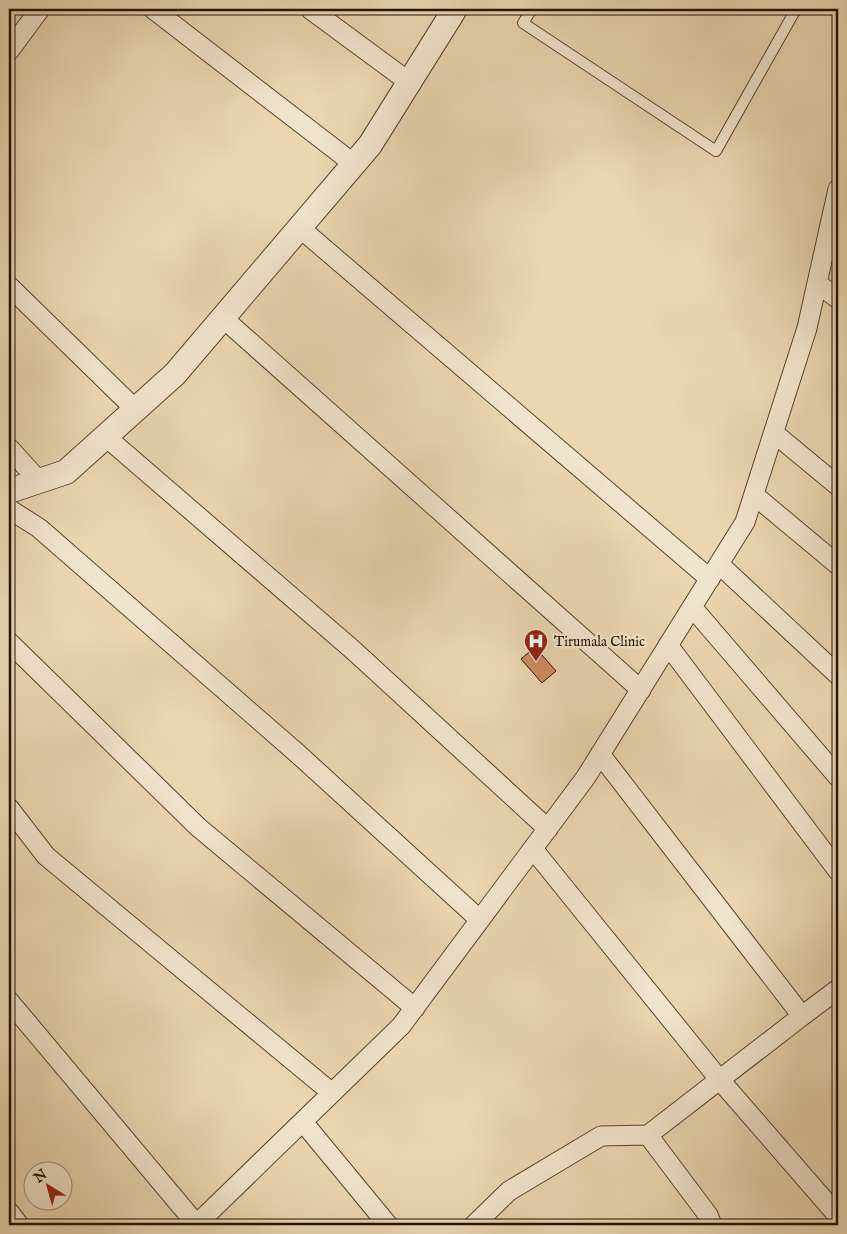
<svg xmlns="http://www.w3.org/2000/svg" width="847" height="1234" viewBox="0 0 847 1234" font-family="'IM FELL English',serif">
<rect width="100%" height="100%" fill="#ead6b0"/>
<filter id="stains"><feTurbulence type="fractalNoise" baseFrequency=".004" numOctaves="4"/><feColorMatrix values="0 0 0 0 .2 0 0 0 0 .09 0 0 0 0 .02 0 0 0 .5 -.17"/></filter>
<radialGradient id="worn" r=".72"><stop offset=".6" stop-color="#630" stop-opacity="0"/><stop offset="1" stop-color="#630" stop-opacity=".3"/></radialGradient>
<!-- building -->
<path fill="#cf8a62" stroke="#231300" d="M535,647L556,671L542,683L521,659Z"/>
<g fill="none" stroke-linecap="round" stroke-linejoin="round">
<!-- service casing -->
<g stroke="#55442c" stroke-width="12">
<path id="service" d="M532,9L523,23L716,151L796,9"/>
</g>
<!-- minor casing -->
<g stroke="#55442c" stroke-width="21">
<path id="minor" d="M153,9L354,164
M310,9L409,82
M9,51L40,9
M300,228L710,579
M817,283L838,299
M9,286L135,409
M223,318L641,690
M774,433L838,486
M105,436L353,650L548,829
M9,448L39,481
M754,495L838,565
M9,509L39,528L298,754L480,920
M719,564L838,675
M692,607L838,777
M9,642L198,827L415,1008
M668,645L838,871
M600,754L802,1016L648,1135L708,1215L712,1225
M9,808L46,856L332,1093
M533,849L719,1079L838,1216
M9,1001L197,1225
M802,1016L838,989
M303,1122L388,1225
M9,1212L19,1225
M196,1225L401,1026L586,777L745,522L807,328L838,189
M474,1225L509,1191L601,1136L648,1135"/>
</g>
<!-- tertiary casing -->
<g stroke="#55442c" stroke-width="26">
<path id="tertiary" d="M9,491L66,472L175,374L370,145L455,9"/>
</g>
<!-- service -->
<use href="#service" stroke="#f1e4cc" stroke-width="10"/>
<!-- minor -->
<use href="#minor" stroke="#f1e4cc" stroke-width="19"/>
<!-- tertiary -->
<use href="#tertiary" stroke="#f1e4cc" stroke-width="24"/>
</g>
<!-- icons -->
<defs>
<g id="hospital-pin" transform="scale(1.25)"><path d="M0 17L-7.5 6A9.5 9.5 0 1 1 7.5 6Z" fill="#8f2418" stroke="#f1e4cc"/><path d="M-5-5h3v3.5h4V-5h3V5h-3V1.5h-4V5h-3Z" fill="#fff"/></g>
</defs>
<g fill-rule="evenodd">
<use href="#hospital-pin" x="536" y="641"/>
</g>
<g text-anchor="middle" stroke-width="5" stroke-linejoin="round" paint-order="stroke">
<!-- poi labels -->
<g font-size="14" fill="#231300" stroke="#f1e4cc" text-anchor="start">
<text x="554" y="646">Tirumala Clinic</text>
</g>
</g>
<!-- margin -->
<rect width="847" height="1234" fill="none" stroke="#ead6b0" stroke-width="30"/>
<rect x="10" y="10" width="827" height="1214" fill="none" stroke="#231300" stroke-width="2.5"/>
<rect x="15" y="15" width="817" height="1204" fill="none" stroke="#231300"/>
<!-- north arrow -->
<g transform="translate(48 1186) rotate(323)"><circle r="24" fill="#f1e4cc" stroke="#9f907a"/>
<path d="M0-4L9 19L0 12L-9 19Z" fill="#8f2418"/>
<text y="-8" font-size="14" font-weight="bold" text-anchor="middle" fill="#231300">N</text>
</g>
<rect width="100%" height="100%" filter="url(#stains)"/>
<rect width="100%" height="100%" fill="url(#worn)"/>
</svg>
